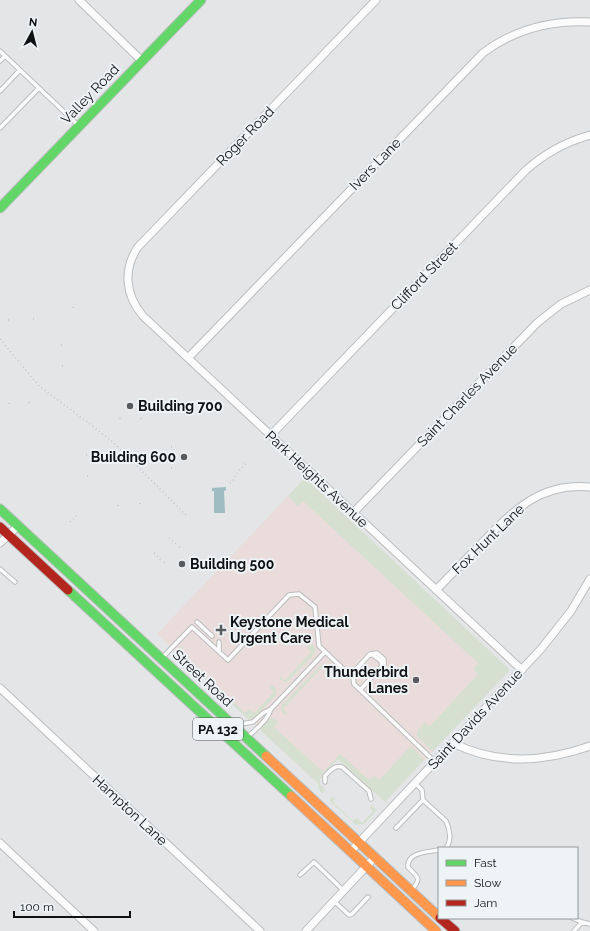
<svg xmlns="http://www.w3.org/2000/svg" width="590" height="931" viewBox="0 0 590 931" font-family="Raleway,sans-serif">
<rect width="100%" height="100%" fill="#e3e5e7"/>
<!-- commercial -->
<path fill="#e9dcda" d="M305,478L508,671L385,802L338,759L316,782L157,634Z"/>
<!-- green -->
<path fill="#d6e0d0" d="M305,478L508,668L509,671L433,751L430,749L417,736V731L424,723L430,726L478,674L473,669L478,663L303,501L298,506L288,496Z
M312,644L315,649L314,654L288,681L285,682L280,679L279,677L280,676L285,680L311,652L308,648L309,645Z
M182,645L183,648L179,652L245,713L249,709L254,713L274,692L270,688L271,686L273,685L276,689V695L255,717L249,720L177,653L178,649Z
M321,665H325L329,667V669L326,670L322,667L283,709L287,713V714H284L281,710L282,705Z
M271,718H274L277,721V724L274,727L323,772L340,754L369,780L374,775L379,780L411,746L424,760L385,802L338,759L320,779V784L325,790L322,794L320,791L317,782L261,731L263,725Z
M332,797L335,798L333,802L353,821L357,818L362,823L373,811L370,808L371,806H372L377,810L364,824L356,825L329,800Z"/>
<!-- water -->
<path fill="#9fbdc0" d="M226,487V490L224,491L225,513H214V491H212V488Z"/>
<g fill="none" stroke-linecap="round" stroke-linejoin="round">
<!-- lane casing -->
<g stroke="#bbbdbf" stroke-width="5.5">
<path id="lane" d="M0,51L79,126
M0,61L5,56
M0,91L20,70
M0,128L39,88
M0,569L15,582
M197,622L212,636
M219,642V652
M370,655H373L381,661L382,667
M162,658L192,627L228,660L289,595L299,594L315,607L319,646L353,678L354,684L435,762
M350,676L370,654L377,653L384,659V664L360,690
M235,725L253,722L263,713L271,709L325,652
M247,737C256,730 268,720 271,709
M325,782V776C330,771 334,765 342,767L369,791L371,799
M415,783L422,790L423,800L446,821C450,829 452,841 446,848
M396,828L423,800
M300,875L314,862L344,891
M412,890C422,877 418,878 408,867C407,852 428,852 439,850
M334,901L349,915L352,914L368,897
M572,918L582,922
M574,931L582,922L590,924"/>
</g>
<!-- street casing -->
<g stroke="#bbbdbf" stroke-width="9">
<path id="street" d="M79,0L142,61
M376,0L138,247C123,269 125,295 143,316L522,670
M188,358L483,53C515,29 550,20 590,22
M271,435L526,170C545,153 565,142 590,135
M353,513L537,323L561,304L590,290
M0,543L18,526
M436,590C451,575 466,559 481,544C513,511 540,482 590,487
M0,688L260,931
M453,743C497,765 545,762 590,746
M0,843L94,931
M350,852L541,649L571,611L590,579
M306,931L375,857"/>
</g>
<!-- fast casing -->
<g stroke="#bbbdbf" stroke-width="11">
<path id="fast" d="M0,208L201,0
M0,509L266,756
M68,590L291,796"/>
</g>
<!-- slow casing -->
<g stroke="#bbbdbf" stroke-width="11">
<path id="slow" d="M266,756L439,917
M291,796L436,931"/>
</g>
<!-- jam casing -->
<g stroke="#bbbdbf" stroke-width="11">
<path id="jam" d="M0,527L68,590
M440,918L455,931"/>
</g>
<!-- path -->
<path stroke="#c3c4c5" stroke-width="1.5" stroke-dasharray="1 3" stroke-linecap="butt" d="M75,115L85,104
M73,308L75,304
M33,319H36
M8,320H10
M0,339L39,386L90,424L114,443L188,517
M61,345H63
M62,366H64
M29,402V403
M9,403V404
M175,413L183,405
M120,418V420
M141,419V417
M171,447H173
M86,455H87
M171,468H173
M87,476H89
M230,483L232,482L237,473L246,463
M140,503V505
M118,506V504
M70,522L78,514
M169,538L177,545
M179,547L181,548
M154,553L162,561
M164,562L166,564"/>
<!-- lane -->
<use href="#lane" stroke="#fbfbfb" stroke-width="3.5"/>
<!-- street -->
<use href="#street" stroke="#fbfbfb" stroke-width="7"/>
<!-- fast -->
<use href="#fast" stroke="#63d668" stroke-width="9"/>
<!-- slow -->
<use href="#slow" stroke="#ff974d" stroke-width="9"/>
<!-- jam -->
<use href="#jam" stroke="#b3261e" stroke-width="9"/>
</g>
<!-- markers -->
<g fill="#5a5b5d" stroke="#eef3f6" stroke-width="1.5">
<circle cx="130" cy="406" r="4"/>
<circle cx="184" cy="457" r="4"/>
<circle cx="182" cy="564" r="4"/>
<path d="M219 624h4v4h4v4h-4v4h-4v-4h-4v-4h4z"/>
<circle cx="416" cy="680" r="4"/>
</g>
<g text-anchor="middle" stroke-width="4" stroke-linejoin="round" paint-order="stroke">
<!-- shield labels -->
<rect fill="#eef3f6" stroke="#535557" stroke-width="1" x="193" y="718" width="50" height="22" rx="3"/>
<g font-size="13" font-weight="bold" fill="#101113">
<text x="218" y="734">PA 132</text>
</g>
<!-- street labels -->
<g font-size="14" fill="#101113" stroke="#eef3f6">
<text transform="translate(90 94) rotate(-46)" y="5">Valley Road</text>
<text transform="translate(245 136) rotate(-46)" y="5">Roger Road</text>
<text transform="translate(375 164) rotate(-46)" y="5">Ivers Lane</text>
<text transform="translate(424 276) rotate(-46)" y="5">Clifford Street</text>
<text transform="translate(467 395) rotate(-46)" y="5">Saint Charles Avenue</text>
<text transform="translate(317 479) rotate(43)" y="5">Park Heights Avenue</text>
<text transform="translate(488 539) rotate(-44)" y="5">Fox Hunt Lane</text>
<text transform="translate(203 678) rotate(43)" y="5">Street Road</text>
<text transform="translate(475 719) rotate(-47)" y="5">Saint Davids Avenue</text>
<text transform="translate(130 810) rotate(43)" y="5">Hampton Lane</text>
</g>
<!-- poi labels -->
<g font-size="14" font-weight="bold" fill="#101113" stroke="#eef3f6" text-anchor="start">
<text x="138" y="411">Building 700</text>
<text x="176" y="462" text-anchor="end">Building 600</text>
<text x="190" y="569">Building 500</text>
<text x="230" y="627">Keystone Medical<tspan x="230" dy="16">Urgent Care</tspan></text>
<text x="408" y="677" text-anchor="end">Thunderbird<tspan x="408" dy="16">Lanes</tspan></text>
</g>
</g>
<!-- legend -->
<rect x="438" y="847" width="140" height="72" fill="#eef3f6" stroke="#95999b"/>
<rect x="446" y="860" width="20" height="6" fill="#63d668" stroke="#95999b"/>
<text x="474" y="867" font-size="12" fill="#101113">Fast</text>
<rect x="446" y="880" width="20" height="6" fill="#ff974d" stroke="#95999b"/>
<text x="474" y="887" font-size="12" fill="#101113">Slow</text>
<rect x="446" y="900" width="20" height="6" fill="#b3261e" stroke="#95999b"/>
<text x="474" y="907" font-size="12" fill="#101113">Jam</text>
<!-- north arrow -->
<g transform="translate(32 32) rotate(7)" stroke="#eef3f6" stroke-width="3" paint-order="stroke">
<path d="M0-3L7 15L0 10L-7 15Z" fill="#101113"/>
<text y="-6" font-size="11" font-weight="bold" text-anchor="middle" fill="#101113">N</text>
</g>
<!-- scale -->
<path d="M14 911v6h116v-6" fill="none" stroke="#101113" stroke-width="2"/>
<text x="20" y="911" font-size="12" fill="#101113" stroke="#eef3f6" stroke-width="3" paint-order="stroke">100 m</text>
</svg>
